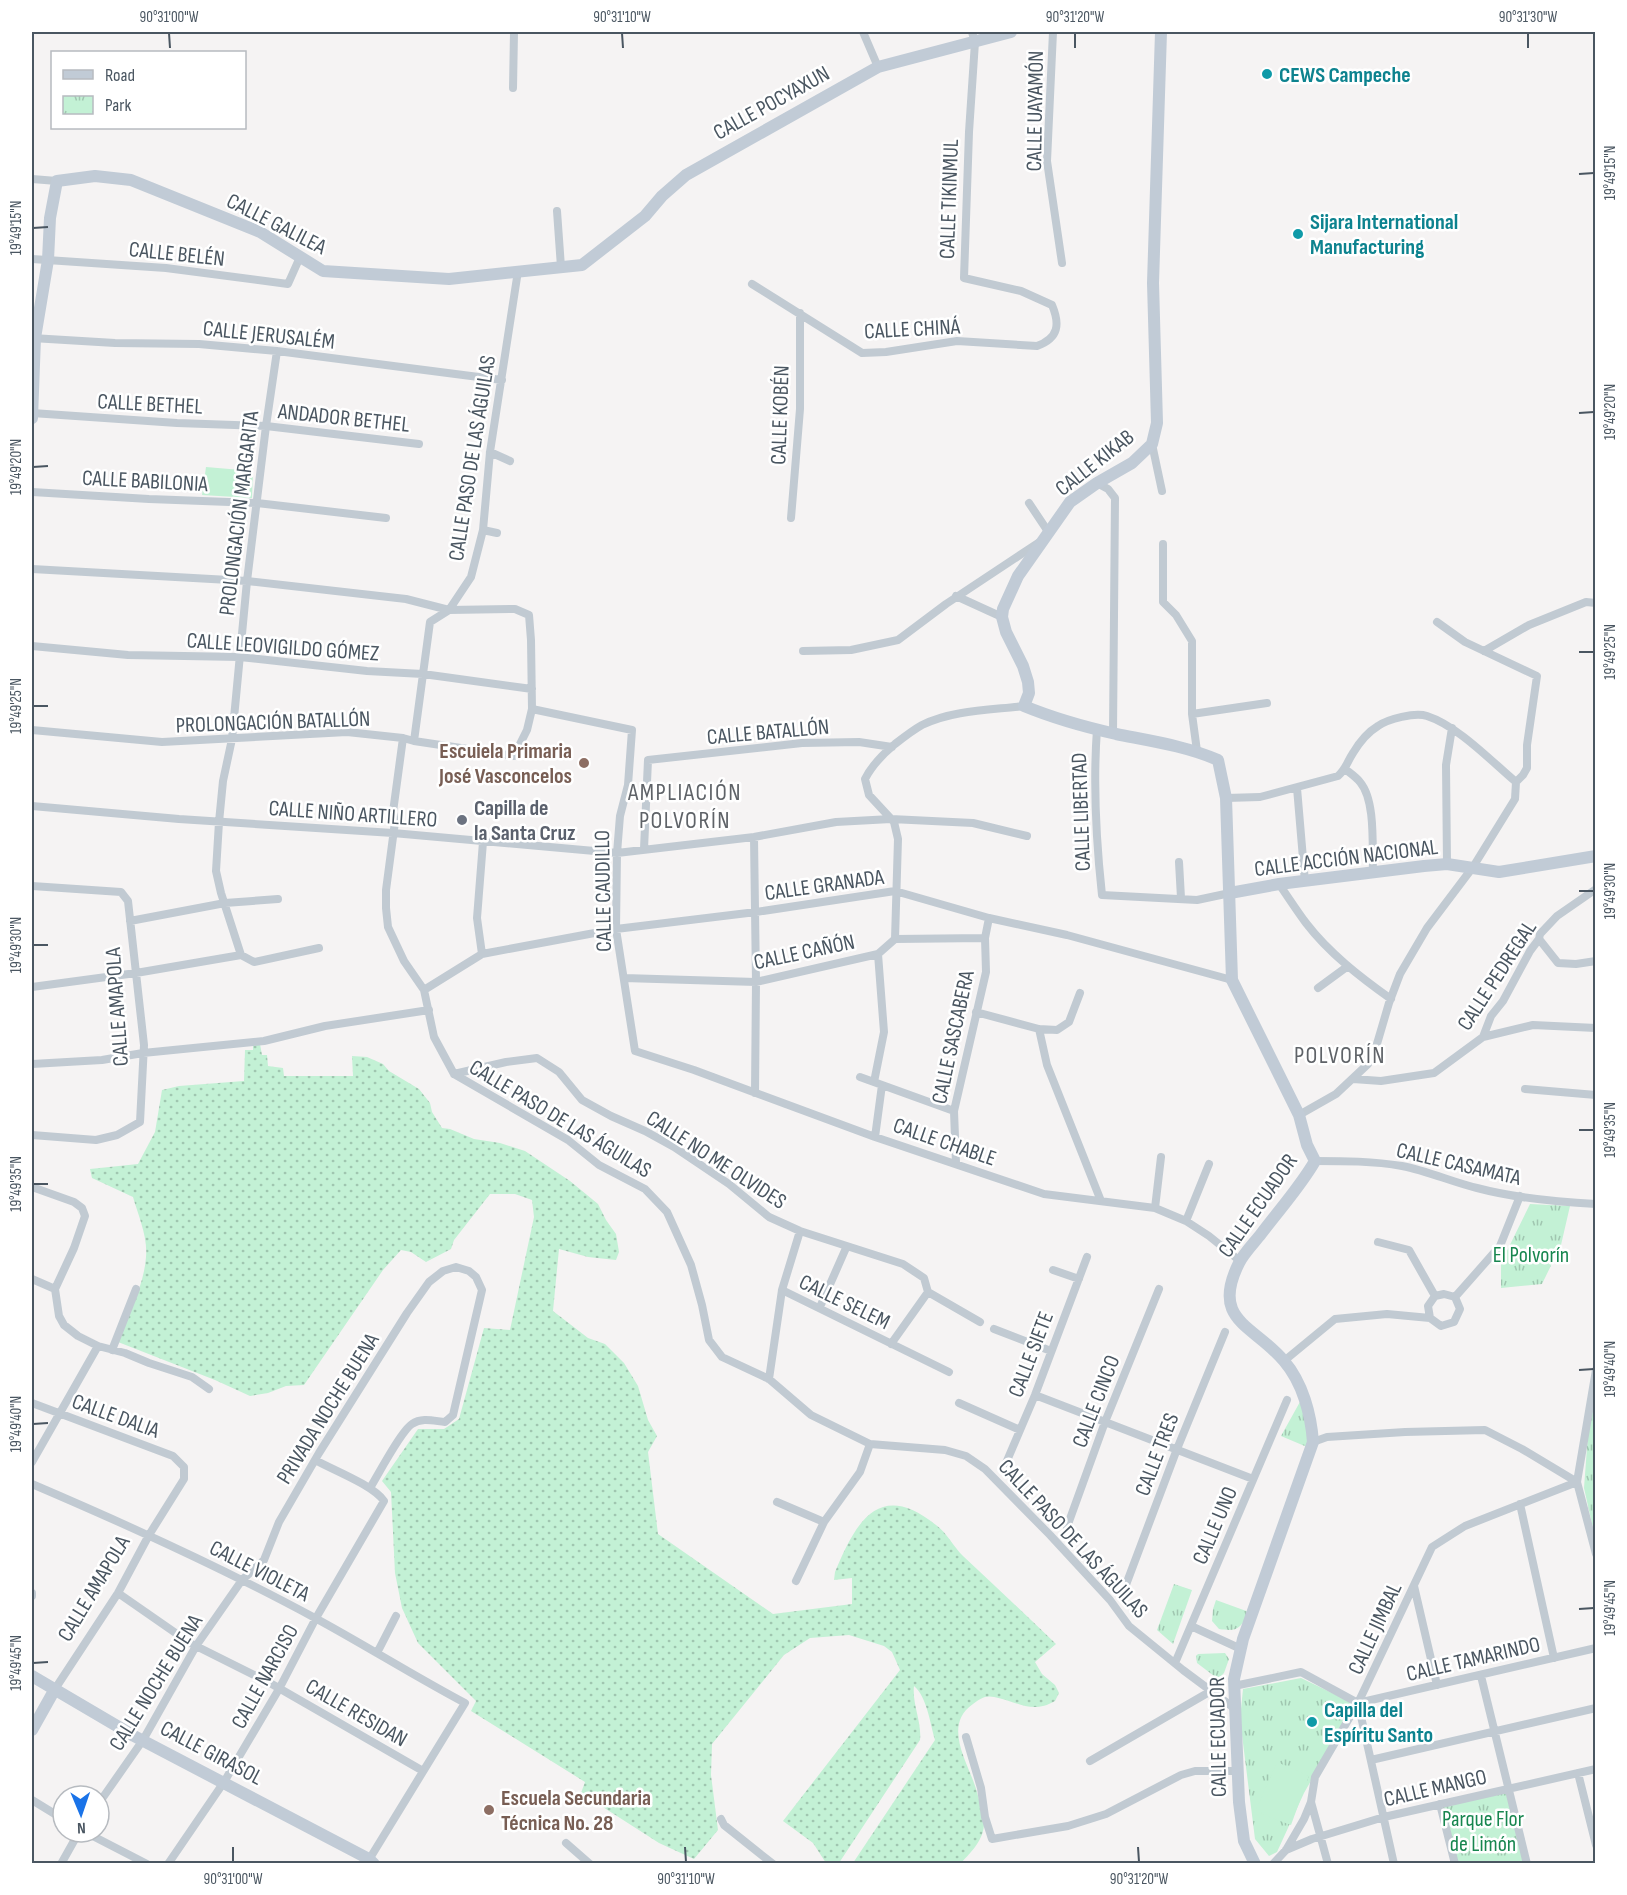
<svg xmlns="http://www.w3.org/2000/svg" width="1627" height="1895" viewBox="0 0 1627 1895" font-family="'Sofia Sans Condensed',sans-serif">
<defs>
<pattern id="grass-dots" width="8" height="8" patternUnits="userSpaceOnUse" patternTransform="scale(1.5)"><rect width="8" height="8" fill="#c3f1d5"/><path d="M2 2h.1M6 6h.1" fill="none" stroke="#a0c6b0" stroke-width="1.8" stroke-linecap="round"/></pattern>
<pattern id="park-tufts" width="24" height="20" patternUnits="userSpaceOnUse" patternTransform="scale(1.5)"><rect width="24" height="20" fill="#c3f1d5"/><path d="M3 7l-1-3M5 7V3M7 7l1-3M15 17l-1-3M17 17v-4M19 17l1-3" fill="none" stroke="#a0c6b0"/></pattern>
</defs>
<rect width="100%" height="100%" fill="#f5f3f3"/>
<!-- grass -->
<path fill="url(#grass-dots)" d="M260,1044L262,1055H267L268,1066L283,1068L284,1076H353L352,1056L367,1057L383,1064L389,1071L419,1089L430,1103L432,1112L442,1128L450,1129L474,1139L500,1143L525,1151L570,1181L598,1204L606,1220L616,1234L619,1252L616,1260L588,1257L559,1249L553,1311L588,1338L605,1344L624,1363L638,1386L648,1420L657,1436L648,1452L658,1534L773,1614L852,1604V1578L834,1580L835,1572C856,1522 879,1479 936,1525C947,1533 953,1546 963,1556C994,1585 1025,1614 1056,1644L1035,1662L1042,1674L1055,1685L1059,1693L1055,1701C1031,1715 1017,1701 994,1697C985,1695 980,1699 973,1704C944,1724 965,1758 974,1783C979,1796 981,1810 984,1823C984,1840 971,1852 961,1863H853L935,1740C930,1723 927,1697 914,1686C912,1704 922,1722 920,1740L839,1863H826L813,1843L783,1821L900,1670L892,1652L884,1646L849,1635L810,1638L784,1655L712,1744L711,1775L718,1830L694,1859L659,1843L581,1793L585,1782L471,1711L476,1701L418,1643L402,1608L395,1573L391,1492L382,1481L418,1429H444L459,1419L484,1328L510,1330L534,1217L532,1200L515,1194H490L454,1240L451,1249L426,1262L411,1252L401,1250L383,1270L304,1385L286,1386L268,1393L250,1396L215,1380L118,1342C128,1315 144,1286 146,1257C148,1237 138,1215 133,1197L92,1178L90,1169L138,1164L155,1132L162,1090L179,1086L244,1081L245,1050H253V1046Z"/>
<!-- park -->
<path fill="url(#park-tufts)" d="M1530,1204L1570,1206L1561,1245L1542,1284L1501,1288V1263Z
M1591,1394L1596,1395L1595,1537L1584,1488Z
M1301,1400L1309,1421L1307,1447L1281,1436Z
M1174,1584L1192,1590L1173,1644L1157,1630Z
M1216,1600L1249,1612C1240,1628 1239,1632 1219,1629L1212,1621L1213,1609Z
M1225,1653L1229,1659L1224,1673L1218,1679L1197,1663L1196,1656L1198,1654Z
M1301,1678L1355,1704L1304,1793L1277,1852L1269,1856L1255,1839L1240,1719L1243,1689Z
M1506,1791L1525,1863H1456L1442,1805Z"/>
<!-- pitch -->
<path fill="#c3f1d5" d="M206,467L253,471L252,498L202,495Z
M1277,1762L1309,1776L1291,1825L1267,1816L1256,1810Z"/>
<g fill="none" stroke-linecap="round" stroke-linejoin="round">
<!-- street -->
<path stroke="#c1cad2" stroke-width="8" d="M863,32L878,67
M1053,32L1047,161L1062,263
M513,88L514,32
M32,179L57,181
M557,211L561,267
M32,259L166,268L288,284L300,257
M752,284L862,353L886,352L957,341L1037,346C1059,338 1060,324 1052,305L1021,291L964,278L969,132L975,42L972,32
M32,338L115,343L199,344L277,351L502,380
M32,413L177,423L266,426L419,444
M1152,444L1162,491
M490,452L510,461
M1097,483L1108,489L1115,498L1113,733
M32,492L149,499L257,503L386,518
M1029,503L1049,533
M791,518L800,409V313
M483,530L497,533
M1163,544V602L1176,615L1192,641V714L1197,751
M32,569L247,581L406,599L449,610L515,609L529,615L531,640L532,709L527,730L514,756L414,741L403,738L347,732L162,742L32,730
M956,596L1002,617
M32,646L128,655L240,657L367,671L423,674L532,689
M803,651L851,650L898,640L946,604L1038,543
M1484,651L1529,625L1586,602L1596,603
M532,709L632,730L628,785L620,816L617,853L616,929L635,1051L694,1070L875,1137L1044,1194L1155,1208L1186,1221L1209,1236L1240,1261
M1192,714L1267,703
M1097,729C1093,784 1096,840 1102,895L1197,900L1230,893
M403,738L393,812L395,822L386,890V908L388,927L404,961L424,990L434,1037L454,1074L568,1140L599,1165L645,1189L667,1212L691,1265L702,1305L709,1340L722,1357L769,1379L811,1415L870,1444L945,1450L966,1456L985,1469L1050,1535L1110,1600L1129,1626L1183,1670L1234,1708
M414,741L430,622L449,610L471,577L483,530L490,452L518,271
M1345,769C1350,773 1356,777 1360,782C1376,801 1372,847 1373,871
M1297,788L1305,882
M1226,798L1260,797L1338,776C1346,769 1347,762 1353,753C1359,743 1368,732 1378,726C1388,719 1415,712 1427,716C1458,726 1491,761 1516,782
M32,806L179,819L393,833L617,853L754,837L836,822L891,819L973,823L1027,836
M754,837L756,982L755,1093
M644,849L648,760L802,743L859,742L892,747
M1179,862L1181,898
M1447,864L1446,765L1452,728
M1279,884C1288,897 1297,911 1306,923C1329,953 1360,977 1391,999
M32,886L121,892L128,901L144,1045L140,1122L117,1135L96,1140L32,1135
M130,921L225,903L278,899
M895,939L898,839L894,822L869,795L865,779C872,765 883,754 895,744C904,737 913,730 922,725C952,710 991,710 1024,706
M1539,939L1558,963L1576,964L1596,961
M482,954L477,918L483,842
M241,955L221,893L216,871L219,822L223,781L232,739L247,581L266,426L277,351
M241,955L254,962L319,948
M624,978L756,982L878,954L895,939L985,938
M32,987L136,973L241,955
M1318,988L1348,966
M424,990L482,954L616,929L756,912L895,891L989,918L1067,935L1232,980
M976,1012L1039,1029L1057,1030L1069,1022L1080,993
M1039,1029L1047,1065L1101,1201
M1483,1037L1533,1025L1596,1028
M32,1064L102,1060L143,1053L264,1041L325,1026L429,1010
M454,1074L506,1062L537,1058L559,1072L582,1100L611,1116L645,1131L674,1147L729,1184L769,1217L800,1231L903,1264L924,1278L928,1292
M860,1077L954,1111
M1353,1079L1381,1081L1434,1073L1483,1037L1491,1016L1503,1001L1530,951L1539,939L1540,934L1557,916L1596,889
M874,1082L884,1032L878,954
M1525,1089L1596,1095
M1299,1115L1336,1094L1368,1064L1374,1054L1389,1003L1400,974L1427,928L1473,867L1515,799L1516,782L1523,775L1527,768V745L1537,676L1465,642L1437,622
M875,1137L882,1085
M1315,1161C1344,1161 1373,1161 1402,1166C1428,1171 1452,1182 1477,1188C1515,1198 1556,1202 1596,1204
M956,1163L954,1111L986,972L985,938L989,918
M32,1187L74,1202L82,1208L85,1216L74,1248L55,1289
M1155,1208L1161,1157
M1186,1221L1209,1164
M1378,1242L1409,1250L1435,1296
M1053,1270L1079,1279
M32,1279L55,1289L59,1316L64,1325L78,1336L98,1346L125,1353L149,1363L192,1377L209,1389
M782,1290L949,1372
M928,1292L980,1322
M1455,1297L1500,1246L1520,1196
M820,1307L846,1248
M994,1329L1051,1351
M891,1344L928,1292
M112,1350L136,1289
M1284,1361L1335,1319L1387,1314L1430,1318L1441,1326L1454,1322L1460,1309L1455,1297L1444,1294L1435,1296L1428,1306L1430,1318
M1596,1370L1577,1482L1596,1554
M769,1379L782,1290L800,1231
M1035,1395L1253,1479
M32,1403L173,1456L184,1467V1479L149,1535L118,1593L55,1689
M959,1403L1020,1430
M1313,1442L1327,1437L1405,1432L1485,1430L1522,1449L1577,1482
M32,1462L98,1346
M1006,1463L1035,1395L1087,1257
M32,1484C128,1525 223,1568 315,1618C365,1645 414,1676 465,1703L367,1863
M777,1502L824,1522
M1520,1504L1554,1658
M1067,1527L1105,1422L1159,1289
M796,1581L824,1522L860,1472L870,1444
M1414,1586L1437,1685
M1124,1590L1177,1449L1225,1332
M32,1593V1596
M118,1593L190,1643L270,1683L423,1771
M1191,1626L1241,1649
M377,1653L396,1616
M1175,1663L1287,1400
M1481,1676L1527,1864
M1234,1686L1301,1672L1358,1703
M1358,1703L1596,1648
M1358,1703L1394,1864
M966,1737L981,1788L985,1817L992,1839L1068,1826L1106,1814L1181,1775L1195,1771H1239
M1371,1760L1596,1708
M1090,1761L1211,1691
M1578,1773L1596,1845
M32,1800L63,1819
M1311,1802L1328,1864
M99,1803L143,1740L196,1646L242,1580L264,1560L279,1522L319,1453L407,1313L429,1282L443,1271L456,1267L469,1271L476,1277L482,1290L453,1415L445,1422C434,1421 422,1417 412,1424C401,1431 378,1475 370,1488
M1440,1804L1455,1864
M721,1819L724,1825L773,1864
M85,1832L147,1864
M566,1843L590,1864
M1286,1850L1312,1839L1384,1817L1596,1769
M61,1864L79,1832
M168,1864L224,1782L279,1689L316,1618L384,1501C373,1485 333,1470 315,1460
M1273,1864L1286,1850L1304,1819L1311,1802L1315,1777L1358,1703L1432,1547L1465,1526L1577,1482"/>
<!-- secondary -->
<path stroke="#c1cbd6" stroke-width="12" d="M1161,32L1153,283L1157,423L1152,444L1132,463L1097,483L1070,502L1018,576L1003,609L1002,617L1006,632L1023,666L1028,682L1029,693L1024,706C1053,718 1085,727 1116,734C1151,741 1186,746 1218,760L1226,798L1232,980L1299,1115L1307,1145L1315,1161C1300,1187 1279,1210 1261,1234C1254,1243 1244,1253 1239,1263C1210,1321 1254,1325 1284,1361C1303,1383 1311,1415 1313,1442L1243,1639L1234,1679L1239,1802L1244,1841L1255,1864
M32,418L35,338L48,260L50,218L57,181L95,176L131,180L260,232L323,271L449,279L582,265L645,216L662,196L686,175L878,67L1011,32
M1230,893L1279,884L1424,866L1447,864L1499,872L1596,856
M32,1676L134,1736L369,1859L374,1864
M32,1730L55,1689"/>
</g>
<!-- ticks -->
<path fill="none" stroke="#4a5661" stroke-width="2" d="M169,33L170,48M622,33L623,48M1075,33V48M1528,33V48M1579,174L1594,173M33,228L48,227M1579,413L1594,412M33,467L48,466M1579,652H1594M33,706H48M1579,891H1594M33,945H48M1579,1130H1594M33,1184H48M1579,1370L1594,1369M33,1424L48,1423M1579,1609L1594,1608M33,1663L48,1662M233,1847V1862M685,1847L686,1862M1138,1847L1139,1862"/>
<!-- markers -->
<g fill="#0f9aa8" stroke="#fff" stroke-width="2">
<circle cx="1267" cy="74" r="6"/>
<circle cx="1298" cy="234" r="6"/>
<circle cx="1312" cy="1722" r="6"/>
</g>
<g fill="#8d6e63" stroke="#fff" stroke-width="2">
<circle cx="584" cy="763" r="6"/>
<circle cx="489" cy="1810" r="6"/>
</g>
<circle fill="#6b7280" stroke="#fff" stroke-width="2" cx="462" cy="820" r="6"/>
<g text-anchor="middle" stroke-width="5" stroke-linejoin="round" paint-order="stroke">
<!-- culture labels -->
<g font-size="22" font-weight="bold" fill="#0d838f" stroke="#fff" text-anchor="start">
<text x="1279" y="82">CEWS Campeche</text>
<text x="1310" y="229">Sijara International<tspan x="1310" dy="25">Manufacturing</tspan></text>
<text x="1324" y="1717">Capilla del<tspan x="1324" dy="25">Espíritu Santo</tspan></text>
</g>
<!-- street labels -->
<g font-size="22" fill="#4a5661" stroke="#fff">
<text transform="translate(771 102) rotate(-29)" y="8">CALLE POCYAXUN</text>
<text transform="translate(1034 111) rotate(-89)" y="8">CALLE UAYAMÓN</text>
<text transform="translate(948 199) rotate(-88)" y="8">CALLE TIKINMUL</text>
<text transform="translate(277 223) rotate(27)" y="8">CALLE GALILEA</text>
<text transform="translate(177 253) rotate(6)" y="8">CALLE BELÉN</text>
<text transform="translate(912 328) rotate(-3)" y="8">CALLE CHINÁ</text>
<text transform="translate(269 334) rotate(6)" y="8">CALLE JERUSALÉM</text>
<text transform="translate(150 403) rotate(3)" y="8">CALLE BETHEL</text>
<text transform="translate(779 415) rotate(-88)" y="8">CALLE KOBÉN</text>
<text transform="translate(344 417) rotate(6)" y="8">ANDADOR BETHEL</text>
<text transform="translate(471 458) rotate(-81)" y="8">CALLE PASO DE LAS ÁGUILAS</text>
<text transform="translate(1094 462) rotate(-38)" y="8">CALLE KIKAB</text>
<text transform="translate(145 480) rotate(3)" y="8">CALLE BABILONIA</text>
<text transform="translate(238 513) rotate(-83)" y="8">PROLONGACIÓN MARGARITA</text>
<text transform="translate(283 646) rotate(4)" y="8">CALLE LEOVIGILDO GÓMEZ</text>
<text transform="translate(273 721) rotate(-2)" y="8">PROLONGACIÓN BATALLÓN</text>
<text transform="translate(768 731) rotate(-5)" y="8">CALLE BATALLÓN</text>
<text transform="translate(1080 812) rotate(-92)" y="8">CALLE LIBERTAD</text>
<text transform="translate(353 813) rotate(4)" y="8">CALLE NIÑO ARTILLERO</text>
<text transform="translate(1346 857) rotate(-7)" y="8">CALLE ACCIÓN NACIONAL</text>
<text transform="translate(824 884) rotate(-8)" y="8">CALLE GRANADA</text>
<text transform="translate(602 891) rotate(-91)" y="8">CALLE CAUDILLO</text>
<text transform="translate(804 951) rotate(-12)" y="8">CALLE CAÑÓN</text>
<text transform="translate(1496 975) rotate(-57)" y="8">CALLE PEDREGAL</text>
<text transform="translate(116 1007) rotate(-94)" y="8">CALLE AMAPOLA</text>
<text transform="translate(952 1037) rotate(-78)" y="8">CALLE SASCABERA</text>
<text transform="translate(561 1118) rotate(31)" y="8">CALLE PASO DE LAS ÁGUILAS</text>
<text transform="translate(945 1141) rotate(19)" y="8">CALLE CHABLE</text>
<text transform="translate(717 1159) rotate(33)" y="8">CALLE NO ME OLVIDES</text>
<text transform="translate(1459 1163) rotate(13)" y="8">CALLE CASAMATA</text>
<text transform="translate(1257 1205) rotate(-55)" y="8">CALLE ECUADOR</text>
<text transform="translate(845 1301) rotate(26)" y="8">CALLE SELEM</text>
<text transform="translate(1030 1354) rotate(-69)" y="8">CALLE SIETE</text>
<text transform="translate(1095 1401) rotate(-69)" y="8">CALLE CINCO</text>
<text transform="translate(327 1408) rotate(-58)" y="8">PRIVADA NOCHE BUENA</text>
<text transform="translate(116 1415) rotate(20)" y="8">CALLE DALIA</text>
<text transform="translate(1156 1454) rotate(-69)" y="8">CALLE TRES</text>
<text transform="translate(1214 1525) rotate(-67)" y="8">CALLE UNO</text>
<text transform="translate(1074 1538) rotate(47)" y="8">CALLE PASO DE LAS ÁGUILAS</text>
<text transform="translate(260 1570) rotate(27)" y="8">CALLE VIOLETA</text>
<text transform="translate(93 1588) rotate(-59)" y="8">CALLE AMAPOLA</text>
<text transform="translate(1374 1628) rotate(-65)" y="8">CALLE JIMBAL</text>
<text transform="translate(1473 1658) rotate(-13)" y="8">CALLE TAMARINDO</text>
<text transform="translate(264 1676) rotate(-61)" y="8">CALLE NARCISO</text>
<text transform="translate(155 1682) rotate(-58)" y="8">CALLE NOCHE BUENA</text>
<text transform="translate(357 1712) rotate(30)" y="8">CALLE RESIDAN</text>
<text transform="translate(1217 1737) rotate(-91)" y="8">CALLE ECUADOR</text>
<text transform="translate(212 1752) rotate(28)" y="8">CALLE GIRASOL</text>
<text transform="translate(1435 1787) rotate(-13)" y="8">CALLE MANGO</text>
</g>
<!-- education labels -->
<g font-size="22" font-weight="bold" fill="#785e54" stroke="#fff" text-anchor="end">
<text x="572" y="758">Escuiela Primaria<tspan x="572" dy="25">José Vasconcelos</tspan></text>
<text x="501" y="1805" text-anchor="start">Escuela Secundaria<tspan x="501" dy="25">Técnica No. 28</tspan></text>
</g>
<!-- worship labels -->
<g font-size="22" font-weight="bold" fill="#5b616d" stroke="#fff" text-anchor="start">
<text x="474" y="815">Capilla de<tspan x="474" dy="25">la Santa Cruz</tspan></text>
</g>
<!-- park labels -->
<g font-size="22" fill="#17864f" stroke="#fff">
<text x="1531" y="1262">El Polvorín</text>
<text x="1483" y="1826">Parque Flor<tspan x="1483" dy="25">de Limón</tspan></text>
</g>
<!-- neighbourhood labels -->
<g font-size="24" letter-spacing="1.5" fill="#5f6368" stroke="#fff">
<text x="685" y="800">AMPLIACIÓN<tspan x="685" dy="28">POLVORÍN</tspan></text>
<text x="1340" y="1063">POLVORÍN</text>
</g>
</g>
<!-- border -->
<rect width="1627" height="1895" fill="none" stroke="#ffffff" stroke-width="66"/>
<!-- legend -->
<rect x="51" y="51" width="195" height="78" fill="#ffffff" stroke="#b7bbc0" stroke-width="1.5"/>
<rect x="63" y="70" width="30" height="9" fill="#c1cbd6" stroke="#b7bbc0" stroke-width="1.5"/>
<text x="105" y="81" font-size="18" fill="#4a5661">Road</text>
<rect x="63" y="96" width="30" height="18" fill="url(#park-tufts)" stroke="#b7bbc0" stroke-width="1.5"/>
<text x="105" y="111" font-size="18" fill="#4a5661">Park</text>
<!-- north arrow -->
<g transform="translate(81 1814) rotate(178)"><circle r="28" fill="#ffffff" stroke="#b7bbc0" stroke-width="1.5"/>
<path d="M0-4.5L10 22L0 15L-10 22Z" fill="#1a73e8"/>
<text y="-9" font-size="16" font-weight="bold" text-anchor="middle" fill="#4a5661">N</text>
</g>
<rect x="33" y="33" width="1561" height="1829" fill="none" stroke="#4a5661" stroke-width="2"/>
<g font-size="15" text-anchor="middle" fill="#4a5661">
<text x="169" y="22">90°31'00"W</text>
<text x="622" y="22">90°31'10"W</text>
<text x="1075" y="22">90°31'20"W</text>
<text x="1528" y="22">90°31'30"W</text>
<text transform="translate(1610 173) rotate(-90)" y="5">19°49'15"N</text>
<text transform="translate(16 228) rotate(-90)" y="5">19°49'15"N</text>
<text transform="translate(1610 412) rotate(-90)" y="5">19°49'20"N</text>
<text transform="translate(16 467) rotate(-90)" y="5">19°49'20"N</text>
<text transform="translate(1610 652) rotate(-90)" y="5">19°49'25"N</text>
<text transform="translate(16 706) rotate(-90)" y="5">19°49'25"N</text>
<text transform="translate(1610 891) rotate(-90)" y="5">19°49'30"N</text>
<text transform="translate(16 945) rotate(-90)" y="5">19°49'30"N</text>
<text transform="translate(1610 1130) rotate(-90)" y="5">19°49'35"N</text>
<text transform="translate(16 1184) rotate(-90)" y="5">19°49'35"N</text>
<text transform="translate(1610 1369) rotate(-90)" y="5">19°49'40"N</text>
<text transform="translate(16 1424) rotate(-90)" y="5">19°49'40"N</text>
<text transform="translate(1610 1608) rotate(-90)" y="5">19°49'45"N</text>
<text transform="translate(16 1663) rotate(-90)" y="5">19°49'45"N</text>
<text x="233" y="1884">90°31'00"W</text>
<text x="686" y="1884">90°31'10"W</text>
<text x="1139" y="1884">90°31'20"W</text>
</g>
</svg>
